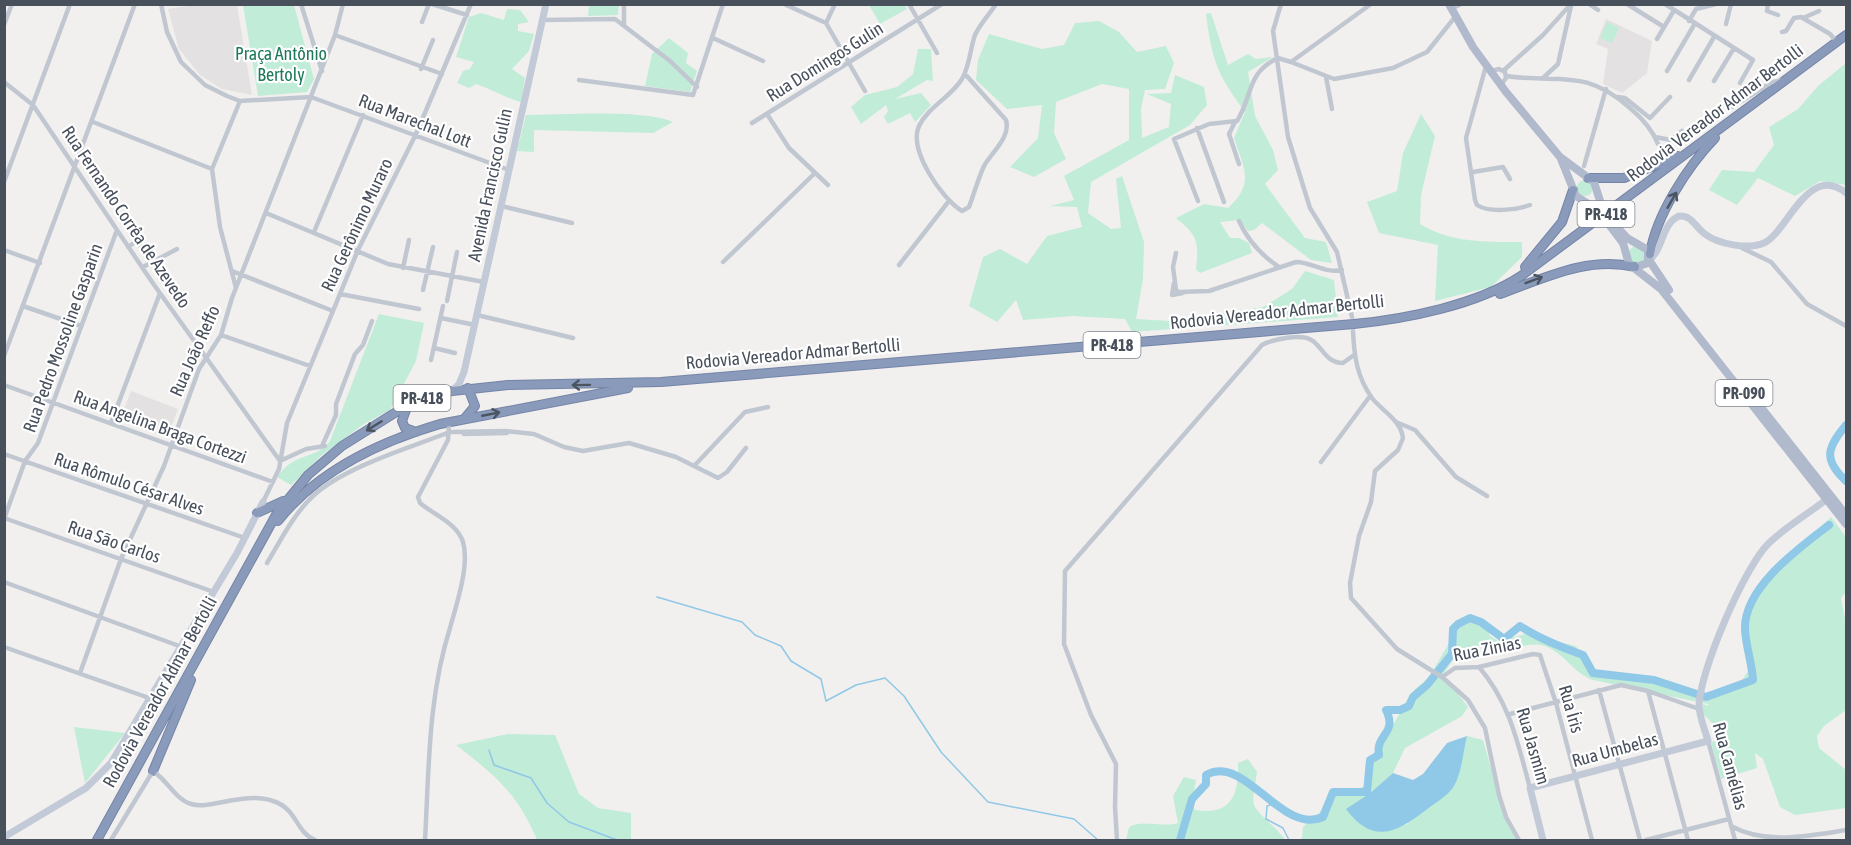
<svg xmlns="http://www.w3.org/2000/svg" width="1851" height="845" viewBox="0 0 1851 845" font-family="'Asap Condensed',sans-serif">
<rect width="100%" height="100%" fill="#f2f0ef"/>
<!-- education -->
<path fill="#e3e1e1" d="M202,4L237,5L252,95L222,89L200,75L179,49L168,9Z
M1606,19L1652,41L1647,73L1622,93L1603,84L1608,49L1596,44Z
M131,391L178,409L167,438L120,420Z"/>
<!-- green -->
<path fill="#c1ecd8" d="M243,5H294L314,79L307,92L258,96Z
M589,5H619L618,15L588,16Z
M869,5H904L907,9L880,24Z
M507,9L520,10L529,22L518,24V31L534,34L529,51L512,69L525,78L521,102C505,98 492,89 476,84L469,88L457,83L463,71L470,69L474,62L456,57L469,17L481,13L504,20Z
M1211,13L1228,65L1248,54L1256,59L1273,57L1248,72L1255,116L1273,150L1278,170L1265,184L1305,238L1326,242L1332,263L1311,260L1262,223L1254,230L1248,231L1240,220L1220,222L1230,238H1239L1249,243L1252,253L1200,273L1196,270C1199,241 1198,236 1176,218L1204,204L1228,208C1255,184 1244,168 1234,138L1245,112C1217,74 1212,61 1206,14Z
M1099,21L1119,32L1137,52L1166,46L1174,63L1165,89L1145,90L1141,109L1142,138L1169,127L1171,104L1147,94L1171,93L1175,75L1204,87L1207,105L1190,125L1091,182L1088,213L1111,229L1121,228L1116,179L1122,176L1144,242L1143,279L1136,319L1171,321L1263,307L1292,289L1305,271L1334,280L1338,317L1132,332L1125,319L1073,316L1023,320L1016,300L997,322L969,306L983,257L1000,249L1027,264L1047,236L1082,227L1077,207L1050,206L1074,200L1064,176L1129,140V89L1102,84L1056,102L1054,133L1066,159L1034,177L1010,167L1038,138L1042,105L1007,109L976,80L978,60L989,34L1042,49L1064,45L1075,23Z
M1607,22L1619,28L1612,43L1600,38Z
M669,38L688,53L686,63L697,71L690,92L645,86L652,54Z
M918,49H931L933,81L927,80L895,99L921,93L931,105L915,122L910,113L888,124L884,117L888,111L886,105L861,124L851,107L865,95L897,87L913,74Z
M1846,63V185L1820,181L1795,196L1758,178L1737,205L1709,190L1722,170L1754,172L1774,145L1769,127L1798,109L1818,86Z
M1421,114L1435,136L1421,195L1420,224C1451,243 1486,242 1522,242V257L1491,287L1435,301L1438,245L1379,233L1367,202L1397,191L1403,153Z
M526,115C561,115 643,109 673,122L653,133L534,130V152L517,151Z
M1577 188a8 8 0 1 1 16 0a8 8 0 1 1-16 0Z
M1628 255a9 9 0 1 1 18 0a9 9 0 1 1-18 0Z
M379,314L424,323L416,361L390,410L364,424L322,455L291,485L277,477C295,451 314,461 330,441Z
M1831,517L1846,537V592L1841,598L1846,624V710L1824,726L1817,736L1819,748L1846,770V808L1795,815L1780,807L1763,759L1755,753L1757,768L1721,779L1711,743L1718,738L1719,730L1702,713L1703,704L1709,706L1708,704L1593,680C1572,672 1566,655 1547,647C1533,641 1520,648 1506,649C1491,650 1479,642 1464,649C1456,653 1449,667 1443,674L1468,707L1462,716L1405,748L1393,773L1369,794L1406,825L1454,786L1467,736L1483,740L1502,807L1520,840H1299L1302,838L1303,827L1320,812L1330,792L1352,791L1365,786L1368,778L1367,760C1387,741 1396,718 1410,695C1414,688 1422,685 1427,679C1435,669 1440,657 1447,647C1452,639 1449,628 1457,622C1465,615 1475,618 1484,621L1490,636L1498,641L1526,634L1576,646L1588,666L1596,671L1655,681L1703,696L1741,682L1748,671C1729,584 1780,570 1831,517Z
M74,727L125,733L85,783Z
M508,734L555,735L579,794L598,808L631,813V840H537C518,794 495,775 456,745Z
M1248,759L1257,772C1256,782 1252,797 1254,805C1256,812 1279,830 1285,840H1126L1129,827C1144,819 1162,828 1178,823L1173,796L1184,777L1196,780L1192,802L1195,810C1231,816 1239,795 1238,763Z"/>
<!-- water -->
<path fill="#90c8e7" d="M1467,736C1463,751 1462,772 1454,786C1449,795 1435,803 1426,810C1396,833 1373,845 1346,809L1369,794L1393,773L1413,780L1423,774L1447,743Z"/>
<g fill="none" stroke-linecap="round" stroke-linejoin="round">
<!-- stream -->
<path stroke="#90c8e7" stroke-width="1.5" d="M657,597L742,622L755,635L781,646L791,661L821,679L826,701L856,685L885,678L904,696L941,752L988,802L1074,819L1098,840
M489,750L494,765L531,778L547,803L569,822L617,840
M1273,804L1267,806L1266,819L1283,828L1289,840"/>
<!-- river -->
<path stroke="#90c8e7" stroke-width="8" d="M1846,425C1828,447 1822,459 1846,481
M1180,840L1192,799L1206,784V775C1245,753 1282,836 1323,817L1333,792H1367L1370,760L1379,755C1375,734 1398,734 1386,710H1400L1409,706L1413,697L1427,685L1452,654L1453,629L1458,624L1470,618L1481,622L1504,639L1520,626C1538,638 1563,648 1583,655L1593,673L1654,680L1706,697L1753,680C1752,663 1746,647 1745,630C1743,588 1799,548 1829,525"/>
<!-- highway casing -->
<g stroke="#7585a7" stroke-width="10">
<path id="highway" d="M1588,178H1624L1678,156
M1650,254C1656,215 1688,166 1715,138
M1525,267L1562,222L1573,190
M1500,294C1545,278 1587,256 1635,267
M407,407L402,421L405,428L416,432
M465,418L475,406L468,388
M257,513L283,501
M278,521C318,470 379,442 440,424L628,388
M153,771L191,680
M97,840L277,513L308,475L342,446L409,404L431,395L452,391L508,385L661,382L1354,324C1406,319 1477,305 1521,276L1846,35"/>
</g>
<!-- street -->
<path stroke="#c1c7d0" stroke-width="4.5" d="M161,4L167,32L181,62L205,85L227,96L240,101L311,97L509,170
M301,4L322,71
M432,4L467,15
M784,4L826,23L865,91
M909,4L937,53
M1281,4L1273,31L1288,137L1310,208L1337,252L1352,317
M1589,4L1598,10
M1627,4L1664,27
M1665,4L1753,60L1740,83
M1768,4L1767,11L1778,15
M1451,9L1461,4
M1803,18L1819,11
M542,20L615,19L670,61L697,87
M1689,21L1696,9L1716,4
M422,22L429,4
M826,23L835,4
M1726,24L1731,4
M4,25L12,4
M624,25V4
M1782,32L1786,31L1794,18L1801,17L1830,34L1837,42
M335,35L442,74
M713,38L763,61
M1657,39L1673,12
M1291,62L1334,79L1393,68L1427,52L1455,17
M1486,66L1466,138L1475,200L1477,205C1489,213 1516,210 1530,205
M421,69L433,40
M1491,71L1499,69L1505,72L1506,78L1501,85
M1503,71L1543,35L1571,4
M1667,71L1694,25
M965,74L1006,120C1011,137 992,152 984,166C978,179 974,194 969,207L962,211C942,199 908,150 919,126C928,107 951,97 962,79C970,65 970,49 975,35C980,24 989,15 996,4
M1506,76C1560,84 1583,67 1630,108C1642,118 1652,129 1658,144
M1326,77L1332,109
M1543,78L1558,64L1571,6
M579,80L693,95L723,4
M1689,80L1714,37
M1714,81L1734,48
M4,82L33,105L152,282L280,461
M1617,97L1625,98L1650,118L1670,97
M1732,107L1772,82L1784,80
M767,114L789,148L828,185
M93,122L212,169
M1235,122L1229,134L1239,164
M752,123L942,4
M1197,128L1224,202
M1655,137L1671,140L1682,131
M1584,166L1606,89
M1473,172L1503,167L1510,179
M4,182L70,4
M1198,201L1174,139L1209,124L1237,121C1253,96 1246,73 1278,58L1291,62L1371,4
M501,206L572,223
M266,213L388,264L484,282
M1239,221C1248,241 1261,255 1279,267
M314,232L363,115
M128,247L137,241L151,262
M1742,248L1771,262L1807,304L1846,326
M4,250L40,263
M1176,253L1173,267L1176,290L1179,292L1209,291L1296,262C1312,262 1325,274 1342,270
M723,262L815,173
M899,265L949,201
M143,267L177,249
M403,268L409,240
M232,271L333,311
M1174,283L1172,295L1183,293
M236,288L220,227L212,169L240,101
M423,290L433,247
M340,294L419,309
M447,301L457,252
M23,306L81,326
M477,315L573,338
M441,318L475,325
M1353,331C1354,356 1357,377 1372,398C1382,411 1401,420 1403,438L1398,450L1375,471L1371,502L1359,536L1350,583L1351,598L1397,649L1442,677L1468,700L1485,728L1499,795L1506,817L1519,840
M221,335L310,366
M434,348L455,353
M4,356L135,4
M431,360L443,306
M4,385L273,482
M1396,422L1415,430L1456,477L1487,496
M111,423L160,293
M450,432L505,431L534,434L564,447L583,451L629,443L676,457L718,478L727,472L746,448
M464,434L507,433
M322,446L336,415V404L355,354L363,345L372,321
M4,454L245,538
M280,461L306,449L325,446
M1321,462L1370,396
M695,465L745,412L768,407
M263,502L279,469L287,423L358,250L416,134L471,4
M4,518L214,592
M4,519L25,461L38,443L117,230
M267,563C281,540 293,515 313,496C344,467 411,447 450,432
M4,582L182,647
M4,647L152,699
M1479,667C1510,703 1518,744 1530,788
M80,673L121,559L164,466L199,369L221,335L232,298L335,35L343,4
M1442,677L1455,668L1479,667L1533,654L1540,655L1556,703L1592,840
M1599,690L1640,840
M1648,691L1688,840
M1510,714L1621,685L1648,691L1699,709
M1708,741L1735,840
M1731,826C1765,845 1808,836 1846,830
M111,840L153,771C167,780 176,800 191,804C210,810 244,791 273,801C298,809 295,832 315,840
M425,840C429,769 428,697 450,628C456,606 470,565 463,542C457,523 434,515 420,503L418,497L448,440L449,423
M1117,840L1115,807L1116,764L1091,715L1064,644L1065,571L1262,345C1273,339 1302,333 1313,341C1324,350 1327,363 1343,363L1354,355
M1646,840L1729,819"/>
<!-- secondary -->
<path stroke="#c3cad7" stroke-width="7" d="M1649,260C1664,249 1661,224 1679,216C1692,215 1695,227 1705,234C1718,244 1748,250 1764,243C1787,233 1808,162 1846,193
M452,391L459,384L464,372L546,4
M4,837L86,788L111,763L237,553L263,502
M1543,840L1530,788L1708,741C1705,730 1699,716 1699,705C1700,671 1744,568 1768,544C1785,527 1808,514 1827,499"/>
<!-- primary -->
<path stroke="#b1bacc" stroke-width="8" d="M1449,4L1473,47L1506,92L1560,157L1594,182L1602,207
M1561,159L1576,196L1598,210
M1608,223L1623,243L1629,264L1661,289L1846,524
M1618,228L1627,238L1648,250V263L1636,267
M1649,260L1669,290
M1745,387L1846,515"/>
<!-- highway -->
<use href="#highway" stroke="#8a9abb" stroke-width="8"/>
<!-- primary-bridge -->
<path stroke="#b1bacc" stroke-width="8" d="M1602,207L1612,220"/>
</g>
<!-- one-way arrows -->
<defs><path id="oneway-shaft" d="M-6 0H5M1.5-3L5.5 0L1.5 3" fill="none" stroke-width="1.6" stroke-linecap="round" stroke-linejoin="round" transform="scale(1.5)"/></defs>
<g stroke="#4b5461">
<use href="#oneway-shaft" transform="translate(1672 200) rotate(-60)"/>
<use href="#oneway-shaft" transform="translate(1534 280) rotate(-21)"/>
<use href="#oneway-shaft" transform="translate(581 385) rotate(179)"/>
<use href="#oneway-shaft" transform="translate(491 414) rotate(-11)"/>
<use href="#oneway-shaft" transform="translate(374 426) rotate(148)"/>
</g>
<g text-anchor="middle" stroke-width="4.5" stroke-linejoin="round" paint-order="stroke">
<!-- shield labels -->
<g fill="#fff" stroke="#7f848d" stroke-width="1.5">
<rect x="1577.5" y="201" width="57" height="26" rx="4.5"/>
<rect x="1083.5" y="332" width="57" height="26" rx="4.5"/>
<rect x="1715.5" y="380" width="57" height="26" rx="4.5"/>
<rect x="393.5" y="385" width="57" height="26" rx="4.5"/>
</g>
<g font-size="16" font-weight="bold" fill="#48505c">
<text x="1606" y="220">PR-418</text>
<text x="1112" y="351">PR-418</text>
<text x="1744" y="399">PR-090</text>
<text x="422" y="404">PR-418</text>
</g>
<!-- park labels -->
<g font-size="18" fill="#1d7959" stroke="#fff">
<text x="281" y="60">Praça Antônio<tspan x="281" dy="21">Bertoly</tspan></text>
</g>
<!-- street labels -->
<g font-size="18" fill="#48505c" stroke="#fff">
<text transform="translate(825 62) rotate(-32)" y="6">Rua Domingos Gulin</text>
<text transform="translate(1715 113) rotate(-37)" y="6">Rodovia Vereador Admar Bertolli</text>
<text transform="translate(415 121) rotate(21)" y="6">Rua Marechal Lott</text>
<text transform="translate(490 185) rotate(-78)" y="6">Avenida Francisco Gulin</text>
<text transform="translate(126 217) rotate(56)" y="6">Rua Fernando Corrêa de Azevedo</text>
<text transform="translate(357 225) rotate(-65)" y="6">Rua Gerônimo Muraro</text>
<text transform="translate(1277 312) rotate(-6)" y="6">Rodovia Vereador Admar Bertolli</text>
<text transform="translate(63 338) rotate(-70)" y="6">Rua Pedro Mossoline Gasparin</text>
<text transform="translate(195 351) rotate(-66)" y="6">Rua João Reffo</text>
<text transform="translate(793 354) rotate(-5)" y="6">Rodovia Vereador Admar Bertolli</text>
<text transform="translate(160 427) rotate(20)" y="6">Rua Angelina Braga Cortezzi</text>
<text transform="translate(129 484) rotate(19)" y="6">Rua Rômulo César Alves</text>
<text transform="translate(114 542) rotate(19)" y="6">Rua São Carlos</text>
<text transform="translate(1487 649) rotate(-11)" y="6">Rua Zinias</text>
<text transform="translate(160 692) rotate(-61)" y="6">Rodovia Vereador Admar Bertolli</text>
<text transform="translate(1571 709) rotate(74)" y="6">Rua Íris</text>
<text transform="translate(1533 746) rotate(74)" y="6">Rua Jasmim</text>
<text transform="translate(1615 750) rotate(-15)" y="6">Rua Umbelas</text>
<text transform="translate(1730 766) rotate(75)" y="6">Rua Camélias</text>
</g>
</g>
<!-- border -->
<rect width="1851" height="845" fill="none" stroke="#48505c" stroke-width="12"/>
</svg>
